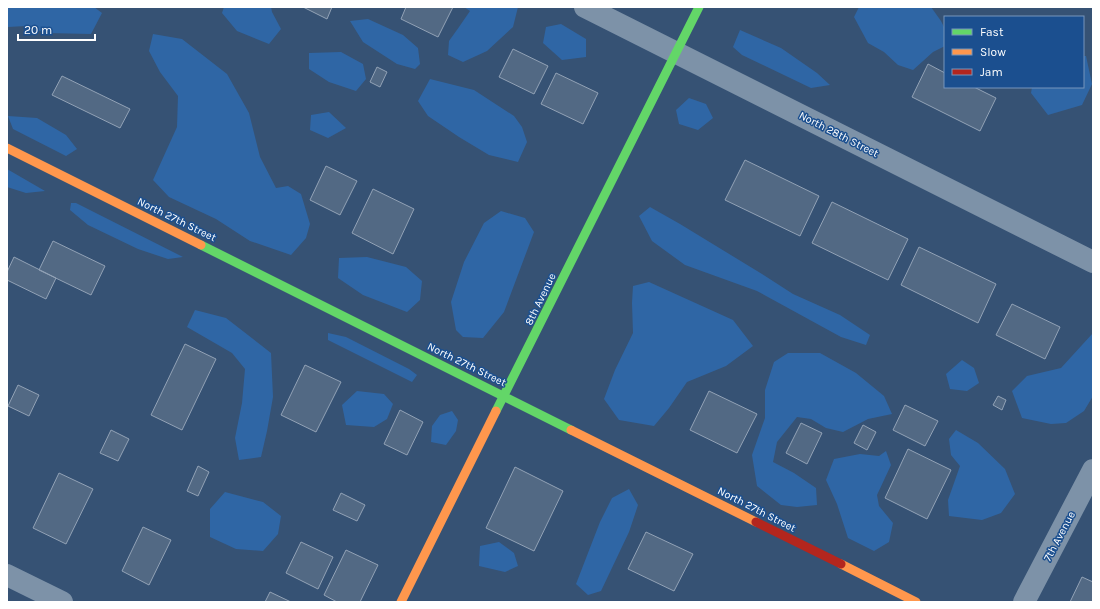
<svg xmlns="http://www.w3.org/2000/svg" width="1100" height="609" viewBox="0 0 1100 609" font-family="Karla,sans-serif">
<rect width="100%" height="100%" fill="#365274"/>
<!-- green -->
<path fill="#2f66a5" d="M7,7H94L102,13L91,34L46,33L26,26L8,27Z
M224,7H271L272,12L281,29L269,44L237,31L222,13Z
M464,7H518L513,27L487,51L463,62L448,55L449,41L459,27L470,11Z
M859,7H931L941,21L945,29V46L933,52L913,70L898,65L884,52L868,43L854,17Z
M368,19L403,35L418,48L420,64L415,69L397,64L363,42L350,21Z
M561,24L586,39V57L562,60L543,43L546,27Z
M740,30L781,48L817,73L830,85L811,88L742,55L733,47Z
M153,34L182,39L227,74L249,113L260,157L276,188L288,186L301,194L310,224L306,238L291,255L250,241L216,219L169,197L153,180L177,127L178,96L160,72L149,51Z
M341,52L363,64L366,79L356,91L329,82L309,69V53Z
M1083,56H1086L1092,84L1082,105L1048,115L1031,93L1032,87H1083Z
M430,79L474,90L514,116L522,127L527,142L518,162L489,155L459,137L428,116L418,101Z
M689,98L706,104L713,118L698,130L679,124L676,110Z
M329,112L346,128L328,138L310,130L311,115Z
M8,116L37,118L66,135L77,149L66,156L13,129Z
M7,169L45,191L26,193L7,187Z
M71,203H76L183,257L168,259L138,249L88,225L70,210Z
M650,207L680,224L762,274L793,294L840,315L870,335L866,345L841,337L757,291L685,265L652,241L639,216Z
M501,211L525,218L534,232L504,312L483,338L463,337L456,330L451,302L464,262L484,223Z
M367,257L406,267L422,281L420,300L407,312L363,295L338,278L339,258Z
M649,282L733,320L753,346L726,366L687,382L669,408L654,426L619,420L604,399L615,370L633,333L632,303L633,286Z
M195,310L226,318L271,353L273,397L267,431L261,457L239,460L235,438L242,403L245,369L232,353L187,327Z
M328,333L346,337L409,369L417,375L412,382L328,340Z
M1093,333V396L1084,411L1066,423L1051,424L1022,418L1012,391L1027,376L1061,368Z
M788,353H820L856,373L884,396L892,414L868,419L843,432L826,428L811,419L797,417L777,442L773,462L794,473L816,488L817,505L797,507L781,505L757,486L752,455L765,418V390L774,362Z
M962,360L974,368L979,383L967,391L950,389L946,374Z
M357,391L384,394L393,404L387,419L374,427L346,425L342,405Z
M452,411L458,420L456,431L446,445L431,442L432,426L440,415Z
M956,430L978,443L1005,469L1015,494L1001,513L982,520L949,516L948,500L960,466L951,455L949,439Z
M886,451L891,465L877,495L879,506L893,523L889,542L874,551L848,538L837,504L826,480L834,459L860,454L879,456Z
M629,489L638,505L629,532L601,591L588,595L576,584L600,522L612,498Z
M225,492L263,502L281,516L278,534L263,551L236,549L210,537V509Z
M499,542L514,553L518,566L505,572L479,566L480,546Z"/>
<!-- building -->
<path fill="#526984" stroke="#92a2b6" d="M303,7H332L327,19Z
M406,7H453L438,37L401,19Z
M513,49L548,66L534,94L499,77Z
M928,64L945,73V87H974L996,98L980,131L912,97Z
M377,67L387,72L380,87L370,82Z
M556,73L598,93L583,124L541,104Z
M62,76L130,109L120,128L52,95Z
M745,160L819,196L800,236L725,200Z
M326,166L357,181L340,215L310,200Z
M373,189L414,209L393,254L352,233Z
M832,202L908,239L888,280L812,243Z
M53,241L105,266L91,295L39,270Z
M919,247L996,284L978,323L901,285Z
M14,257L56,278L46,299L7,280V272Z
M1012,304L1060,327L1045,359L996,335Z
M185,344L216,359L182,430L151,415Z
M305,365L341,382L316,432L281,415Z
M18,385L39,395L29,416L8,406Z
M709,391L757,414L737,453L690,430Z
M998,396L1006,400L1002,410L993,405Z
M905,405L938,421L925,446L893,430Z
M400,410L423,422L407,455L384,444Z
M801,423L822,433L807,464L786,453Z
M863,425L876,432L867,450L854,443Z
M111,430L129,439L118,461L100,453Z
M908,449L951,470L927,519L885,498Z
M198,466L209,472L198,496L187,491Z
M515,467L563,491L534,551L486,528Z
M59,473L93,489L66,544L33,528Z
M341,493L365,505L357,521L333,510Z
M143,527L171,540L149,585L122,571Z
M646,532L693,554L674,591L628,569Z
M301,542L333,557L318,589L286,573Z
M346,550L378,565L360,602H337L324,595Z
M1082,577L1093,582V602H1070Z
M270,592L291,602H265Z"/>
<g fill="none" stroke-linecap="round" stroke-linejoin="round">
<!-- street -->
<path stroke="#7d92a8" stroke-width="22" d="M585,7L1093,262
M7,575L62,602
M1024,602L1093,470"/>
<!-- fast -->
<path stroke="#63d668" stroke-width="9" d="M201,245L571,430
M496,411L699,7"/>
<!-- slow -->
<path stroke="#ff974d" stroke-width="9" d="M7,148L201,245
M571,430L756,522
M841,564L916,602
M401,602L496,411"/>
<!-- jam -->
<path stroke="#b3261e" stroke-width="9" d="M756,522L841,564"/>
</g>
<g text-anchor="middle" stroke-width="3" stroke-linejoin="round" paint-order="stroke">
<!-- street labels -->
<g font-size="11" fill="#fff" stroke="#1b4f8f">
<text transform="translate(839 134) rotate(27)" y="4">North 28th Street</text>
<text transform="translate(177 219) rotate(26)" y="4">North 27th Street</text>
<text transform="translate(540 299) rotate(-64)" y="4">8th Avenue</text>
<text transform="translate(467 364) rotate(26)" y="4">North 27th Street</text>
<text transform="translate(757 509) rotate(27)" y="4">North 27th Street</text>
<text transform="translate(1059 536) rotate(-62)" y="4">7th Avenue</text>
</g>
</g>
<!-- border -->
<rect width="1100" height="609" fill="none" stroke="#ffffff" stroke-width="16"/>
<!-- legend -->
<rect x="944" y="16" width="140" height="72" fill="#1b4f8f" stroke="#7695bc"/>
<rect x="952" y="29" width="20" height="6" fill="#63d668" stroke="#7695bc"/>
<text x="980" y="36" font-size="12" fill="#ffffff">Fast</text>
<rect x="952" y="49" width="20" height="6" fill="#ff974d" stroke="#7695bc"/>
<text x="980" y="56" font-size="12" fill="#ffffff">Slow</text>
<rect x="952" y="69" width="20" height="6" fill="#b3261e" stroke="#7695bc"/>
<text x="980" y="76" font-size="12" fill="#ffffff">Jam</text>
<!-- scale -->
<path d="M18 34v6h77v-6" fill="none" stroke="#ffffff" stroke-width="2"/>
<text x="24" y="34" font-size="12" fill="#ffffff" stroke="#1b4f8f" stroke-width="3" paint-order="stroke">20 m</text>
</svg>
